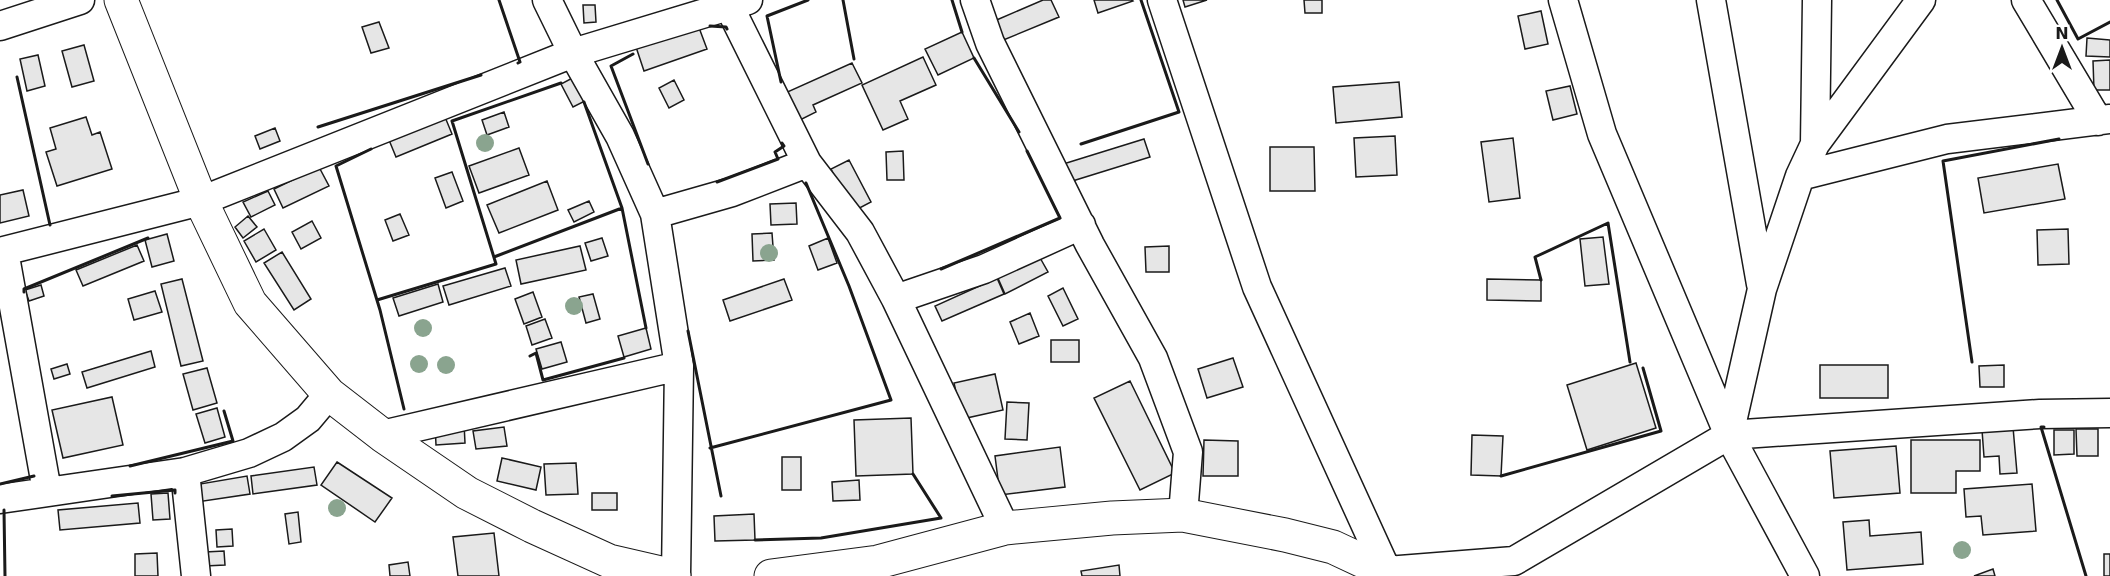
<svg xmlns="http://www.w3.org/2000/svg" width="2110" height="576" viewBox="0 0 2110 576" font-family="'DejaVu Sans',sans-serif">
<rect width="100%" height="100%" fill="#fff"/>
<!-- building -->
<path fill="#e6e6e6" stroke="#1a1a1a" stroke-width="1.5" d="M1043,0H1051L1059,17L1001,41L992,22Z
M1094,0H1132L1133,1L1098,13Z
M1183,0H1207L1185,7Z
M1304,0H1322V13H1305Z
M583,5H595L596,22L584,23Z
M1541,11L1548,44L1525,49L1518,16Z
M379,22L389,48L371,53L362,27Z
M698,25L707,49L644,71L636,47Z
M962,32L974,58L938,75L925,49Z
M2087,38L2110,40V57L2086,56Z
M84,45L94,81L72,87L62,51Z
M38,55L45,86L27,91L20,59Z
M923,57L936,85L900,101L908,119L883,130L862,85Z
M2110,60V90H2094L2093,61Z
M852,63L862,83L813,105L816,112L798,121L785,93Z
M578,75L589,99L573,107L561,84Z
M674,80L684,100L669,108L659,88Z
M1399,82L1402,117L1336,123L1333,87Z
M1570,86L1577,114L1553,120L1546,91Z
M504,112L509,127L487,135L482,120Z
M86,117L92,135L100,132L112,169L57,186L46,152L56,149L50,128Z
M445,117L452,134L396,157L389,140Z
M275,128L280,141L260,149L255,136Z
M1395,136L1397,175L1356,177L1354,138Z
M1513,138L1520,198L1489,202L1481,142Z
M1144,139L1150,157L1066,183L1060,165Z
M1270,147H1314L1315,191H1270Z
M519,148L529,175L479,193L469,166Z
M903,151L904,180H887L886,152Z
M849,160L871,202L852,212L831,169Z
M2058,164L2065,199L1984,213L1978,178Z
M319,167L329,186L283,208L274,189Z
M452,172L463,201L446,208L435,178Z
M547,181L558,210L499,233L487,205Z
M23,190L29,216L0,223V195Z
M268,191L275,205L251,217L243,202Z
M589,201L594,212L574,222L568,210Z
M796,203L797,224L771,225L770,204Z
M400,214L409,235L393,241L385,220Z
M248,216L257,227L243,238L235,227Z
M312,221L321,238L301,249L292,232Z
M264,229L276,250L256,262L244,241Z
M2068,229L2069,264L2038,265L2037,230Z
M772,233L774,260L753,261L752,234Z
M167,234L174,261L152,267L145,240Z
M1603,237L1609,284L1585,286L1580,239Z
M602,238L608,256L591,261L585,243Z
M828,238L837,263L818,270L809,246Z
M137,245L144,261L83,286L76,270Z
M580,246L586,270L521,284L516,260Z
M1169,246V272H1146L1145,247Z
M282,252L311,299L294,310L264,263Z
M1039,256L1048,272L1005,294L997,276Z
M505,268L511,286L449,305L443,286Z
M997,278L1004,294L942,321L935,306Z
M182,279L203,361L181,366L161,284Z
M784,279L792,300L730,321L723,300Z
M1487,279L1541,280V301L1487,300Z
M438,284L443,302L399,316L393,298Z
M41,285L44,296L29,301L25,290Z
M1063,288L1078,319L1063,326L1048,296Z
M155,291L162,312L134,320L128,299Z
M533,292L542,317L524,324L515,299Z
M593,294L600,319L586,323L579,297Z
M1030,313L1039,336L1019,344L1010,322Z
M545,319L552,338L532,345L526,326Z
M646,328L651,349L624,357L618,336Z
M1051,340H1079V362H1051Z
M561,342L567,362L542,369L536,349Z
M151,351L155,367L87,388L82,372Z
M1233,358L1243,387L1207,398L1198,369Z
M1636,363L1656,428L1587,450L1567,385Z
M67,364L70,374L54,379L51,369Z
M1820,365H1888V398H1820Z
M2004,365V387H1980L1979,366Z
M207,368L217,403L193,410L183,374Z
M995,374L1003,410L962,419L954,383Z
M1130,381L1175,473L1140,490L1094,398Z
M112,397L123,445L63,458L52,410Z
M1007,402L1029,403L1027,440L1005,439Z
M217,408L225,437L205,443L196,414Z
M911,418L913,474L856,476L854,420Z
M464,423L465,443L436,445L435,424Z
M504,427L507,446L476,449L473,431Z
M2013,427L2017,473L2000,474L1999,456L1984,457L1982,430Z
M2076,429H2098V456H2077Z
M2054,430H2074V454L2054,455Z
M1472,435L1503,436L1501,476L1471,475Z
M1204,440L1238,441V476H1203Z
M1911,440H1980V471H1956V493H1911Z
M1896,446L1900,493L1834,498L1830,451Z
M1060,447L1065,487L1000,495L995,456Z
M782,457H801V490H782Z
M502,458L541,467L536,490L497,481Z
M337,462L392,498L375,522L321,485Z
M576,463L578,494L546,495L544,464Z
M314,467L317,485L253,494L251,476Z
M247,476L250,494L197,502L194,485Z
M859,480L860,500L833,501L832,482Z
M2032,484L2036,531L1983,535L1981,516L1966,517L1964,489Z
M168,493L170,519L153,520L151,494Z
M592,493H617V510H592Z
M138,503L140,523L60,530L58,510Z
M298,512L301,542L289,544L285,514Z
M754,514L755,540L715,541L714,516Z
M1869,520L1870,536L1921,532L1923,564L1847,570L1843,522Z
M232,529L233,546L217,547L216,530Z
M494,533L499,576H458L453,537Z
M224,551L225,565L205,566V552Z
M157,553L158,576H135V554Z
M2104,554H2110V576H2104Z
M408,562L410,576H390L389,565Z
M1119,565L1120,576H1082L1081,571Z
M1993,569L1995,576H1974Z"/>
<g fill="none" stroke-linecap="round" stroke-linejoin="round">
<!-- minor casing -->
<g stroke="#1a1a1a" stroke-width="31">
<path id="minor" d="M547,0L573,53L620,136L655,214L679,366L676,576
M726,0L807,163L860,232L896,299L1005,528
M975,0L990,43L1090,245L1153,358L1188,452L1183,515
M1162,0L1257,287L1389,576
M1563,0L1602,134L1729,435L1805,576
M1711,0L1761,284
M2026,0L2098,121
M0,26L80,0
M1815,144L1817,0
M1800,176L1947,139L2110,119
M655,214L732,192L807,163
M4,251L47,491
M0,252L201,201L573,53L748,0
M896,299L984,269L1081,225
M382,435L679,366
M1729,435L1762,289L1800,176L1815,144L1921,0
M185,472L196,576
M0,499L185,472L249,453L283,437L308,419L329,394
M1386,576L1387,571L1514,561L1729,435L2040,414L2110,413"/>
</g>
<!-- primary casing -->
<g stroke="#1a1a1a" stroke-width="35">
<path id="primary" d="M121,0L201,201L250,303L329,394L382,435L467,493L532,526L609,561L674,576
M771,576L878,562L1005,528L1112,518L1183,515L1285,535L1333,547L1395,576"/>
</g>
<!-- minor -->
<use href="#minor" stroke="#fff" stroke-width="28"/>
<!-- primary -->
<use href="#primary" stroke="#fff" stroke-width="33"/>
<!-- wall -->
<path stroke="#1a1a1a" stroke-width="3" d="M499,0L520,62L518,63
M843,0L854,59
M952,0L962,32
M2057,0L2078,39L2110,22
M710,26L726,27L727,29
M633,54L611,66L648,164
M974,58L1019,132
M17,77L50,225
M781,82L767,16L808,0
M318,127L481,75
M1081,144L1179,112L1141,0
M371,149L336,166L380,310L404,409
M717,182L778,159L775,152L784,146L782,143
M622,208L646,328
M494,257L622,208L584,102
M941,269L1060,218L1027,151
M1541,280L1535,257L1608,223L1630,362
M24,292V289L148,238
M377,300L496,264L452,121L561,83
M688,331L721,496
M530,356L536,353L543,380L624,358
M1972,362L1943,161L2059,139
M2044,427H2041L2086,576
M710,448L891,400L849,286L806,183
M130,466L233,441L224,411
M1501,476L1661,431L1643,368
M0,484L34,476
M112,496L175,490V493
M4,510L5,576
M755,540L821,538L941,518L913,474"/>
</g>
<!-- trees -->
<g fill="#8aa48f">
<circle cx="485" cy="143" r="9"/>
<circle cx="769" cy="253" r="9"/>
<circle cx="574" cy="306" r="9"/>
<circle cx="423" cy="328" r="9"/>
<circle cx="419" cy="364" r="9"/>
<circle cx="446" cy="365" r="9"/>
<circle cx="337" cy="508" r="9"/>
<circle cx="1962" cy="550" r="9"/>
</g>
<!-- north arrow -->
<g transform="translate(2062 48)" stroke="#ffffff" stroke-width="4.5" paint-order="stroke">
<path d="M0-4.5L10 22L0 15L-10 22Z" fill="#1a1a1a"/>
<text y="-9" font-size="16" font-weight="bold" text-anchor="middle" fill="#1a1a1a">N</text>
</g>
</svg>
